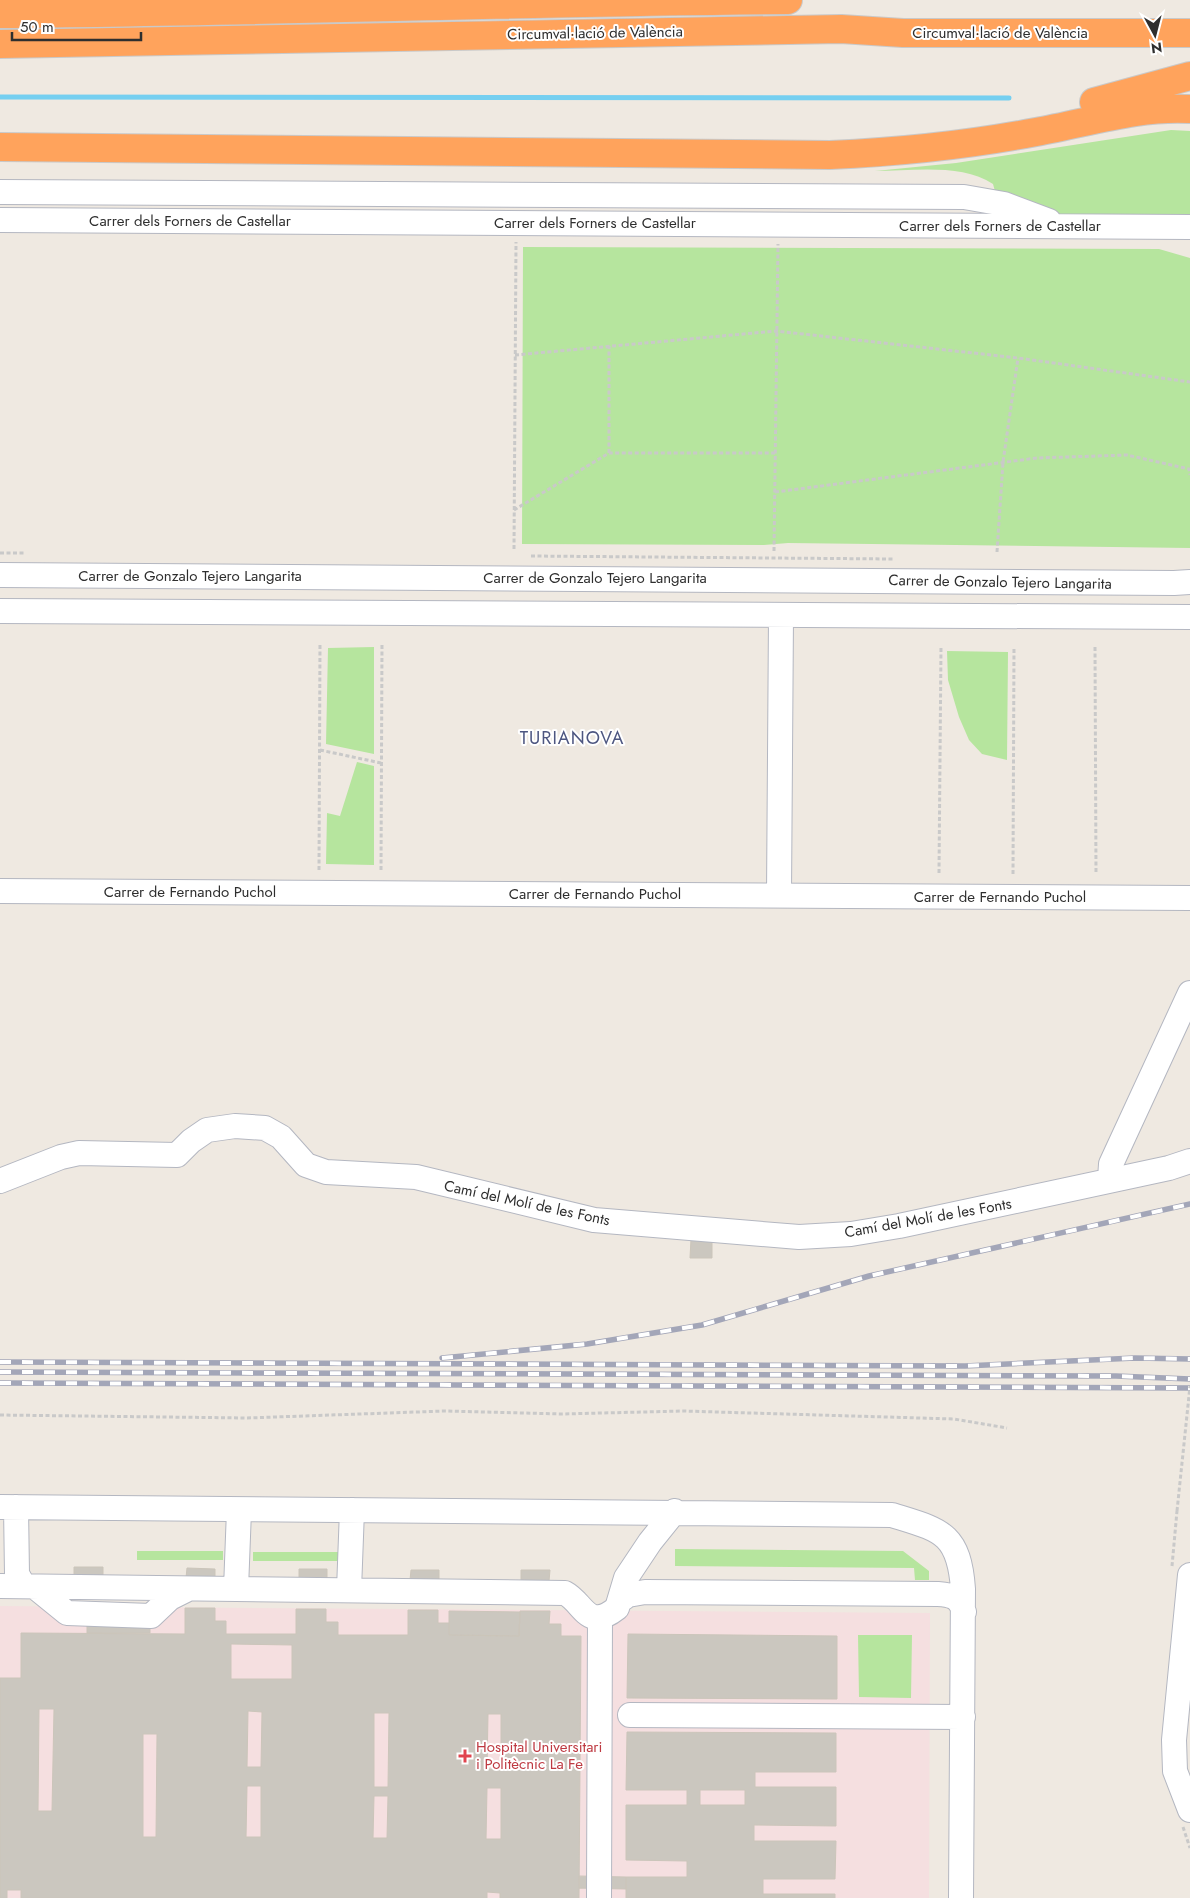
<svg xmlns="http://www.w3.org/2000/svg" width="1190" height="1898" viewBox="0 0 1190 1898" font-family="Jost,sans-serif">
<rect width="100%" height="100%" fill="#efe9e1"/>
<!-- medical -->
<path fill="#f5dfe0" d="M0,1606L930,1613L929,1898H0Z"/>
<!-- green -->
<path fill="#b6e59e" d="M1171,130L1190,131V217L1066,218L996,195L993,184C962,163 912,171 875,171L956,163Z
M523,247L1159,249L1190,258V548L788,543L764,545L522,544Z
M374,647V754L326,744L328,648Z
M947,651L1008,652L1007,760L982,754L969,740L959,717L948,680Z
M357,762L374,766V865L326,864L327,813L340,816Z
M675,1549L903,1551L929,1571V1580H915L914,1568L675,1566Z
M137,1551H223V1560H137Z
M253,1552H339V1561H253Z
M858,1635H912L911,1698L859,1697Z"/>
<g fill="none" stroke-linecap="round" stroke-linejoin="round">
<!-- stream -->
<path stroke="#75cff0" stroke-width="5" d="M0,97L1009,98"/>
</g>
<!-- building -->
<path fill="#cbc7bf" stroke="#cbc5ba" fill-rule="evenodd" d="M691,1239L712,1240V1258H690Z
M74,1567H103V1577H74Z
M187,1568L215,1569V1579L186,1578Z
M299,1569H327V1580L299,1579Z
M411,1570H439V1580H410Z
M521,1570H550L549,1581L521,1580Z
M87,1608L150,1609V1633H87Z
M185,1608H215V1621H226V1634H296V1609H326V1622H338V1635H408V1610H438V1623H449V1635L519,1636L520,1611H550L549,1624H561V1636H581L579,1898H500V1893L487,1892V1898H21V1890H7V1898H0V1678H21V1633L185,1634ZM231,1644L292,1645V1679H231ZM39,1709H54L52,1811H38ZM248,1711L262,1712L261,1767H247ZM374,1713H389L388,1787H374ZM488,1714H501V1769H487ZM143,1734H157L156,1837H143ZM247,1786H261V1837H246ZM487,1788H501V1839H486ZM374,1796H388L387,1838H373Z
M449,1611L520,1612L519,1636L449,1635Z
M628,1634L837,1636V1699L627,1698Z
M627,1732L836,1733V1772H755V1787H836V1826L754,1825V1841H836L835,1879H763V1894H835V1898H626V1877H687V1861L626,1860V1805H687V1790H626ZM700,1790H745V1805H700Z
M579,1876L626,1877V1889L579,1888Z"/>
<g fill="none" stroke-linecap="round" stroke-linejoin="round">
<!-- minor casing -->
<g stroke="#b4b7c1" stroke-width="26">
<path id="minor" d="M0,192L964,197L1004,204L1049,221
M0,220L1190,227
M0,575L1174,583L1190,582
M0,611L1190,617
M0,891L1190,898
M779,895L781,616
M1110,1179L1111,1164L1190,993
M0,1181L61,1157L79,1153L177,1155L191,1141L207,1130L235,1126L265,1128L281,1137L306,1165L326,1172L416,1177L594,1220L799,1237L851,1234L899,1226L1169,1168L1190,1161
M0,1507L892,1515C940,1530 959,1532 963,1589L961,1898
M16,1507L17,1574L24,1586
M1190,1575L1174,1740L1175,1771L1190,1810
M0,1586L565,1593C584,1603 587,1632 617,1608L626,1578L650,1542L675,1511
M35,1587L67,1613L151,1616L170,1598L188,1589
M236,1589L239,1510
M349,1590L352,1510
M621,1600L628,1595L645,1592L938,1594C952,1595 960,1597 964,1612
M630,1715L963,1717
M599,1898L600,1617"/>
</g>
<!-- highway casing -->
<g stroke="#c9c9c9" stroke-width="30">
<path id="highway" d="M0,14C263,12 525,2 788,0
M0,44L841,29L903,33H1190
M1094,102L1190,76
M0,147L830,155C899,152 968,145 1036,132C1088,123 1136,106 1190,109"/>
</g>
<!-- path -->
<path stroke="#c9c9c9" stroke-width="3" stroke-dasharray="4 2.5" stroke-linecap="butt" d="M515,355L776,331L1018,358L1190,382
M609,453V346
M775,492L1037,458L1127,455L1189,469L1190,475
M514,510L609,453H775
M514,549L516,242
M774,551L778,244
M997,552L1003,462L1018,358
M0,553H24
M531,556L894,559
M1095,647L1096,874
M320,750L381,763
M319,870L320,643
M381,870L382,644
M939,873L941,647
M1013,874L1014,647
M0,1415L247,1418L445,1411L562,1414L683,1411L954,1419L1007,1428
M1172,1566L1177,1511
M1183,1827L1190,1848"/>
<!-- minor -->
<use href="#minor" stroke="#fff" stroke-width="24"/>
<!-- highway -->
<use href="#highway" stroke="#ffa35c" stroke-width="28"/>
<!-- rail casing -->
<g stroke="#a3a6b8" stroke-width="5.5">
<path id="rail" d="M442,1358L587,1344L702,1325L869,1276L1190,1204
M0,1362L965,1366L1135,1358L1190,1359
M0,1372L1116,1376L1190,1379
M0,1383L1190,1388"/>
</g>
<!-- rail -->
<use href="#rail" stroke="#fff" stroke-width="4" stroke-dasharray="11" stroke-linecap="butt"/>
<!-- path-bridge -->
<path stroke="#c9c9c9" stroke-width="3" stroke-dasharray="4 2.5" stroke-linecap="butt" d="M1177,1511L1190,1386"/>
</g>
<!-- markers -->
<path fill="#e0444e" stroke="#fff" stroke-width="2" d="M462.5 1748.5h5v5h5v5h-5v5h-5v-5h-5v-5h5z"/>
<g text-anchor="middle" stroke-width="4" stroke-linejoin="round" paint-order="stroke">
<!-- street labels -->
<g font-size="15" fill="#2e2e2e" stroke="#fff">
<text transform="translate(595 33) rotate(-1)" y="5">Circumval·lació de València</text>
<text x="1000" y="38">Circumval·lació de València</text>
<text x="190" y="226">Carrer dels Forners de Castellar</text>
<text x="595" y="228">Carrer dels Forners de Castellar</text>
<text x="1000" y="231">Carrer dels Forners de Castellar</text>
<text x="190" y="581">Carrer de Gonzalo Tejero Langarita</text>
<text x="595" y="583">Carrer de Gonzalo Tejero Langarita</text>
<text transform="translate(1000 582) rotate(1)" y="5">Carrer de Gonzalo Tejero Langarita</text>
<text x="190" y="897">Carrer de Fernando Puchol</text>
<text x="595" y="899">Carrer de Fernando Puchol</text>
<text x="1000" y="902">Carrer de Fernando Puchol</text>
<text transform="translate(527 1203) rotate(12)" y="5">Camí del Molí de les Fonts</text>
<text transform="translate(928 1218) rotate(-10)" y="5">Camí del Molí de les Fonts</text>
</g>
<!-- health labels -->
<g font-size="15" fill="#be3a42" stroke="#fff" text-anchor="start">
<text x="476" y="1752">Hospital Universitari<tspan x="476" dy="17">i Politècnic La Fe</tspan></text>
</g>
<!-- quarter labels -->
<g font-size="18" letter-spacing="1" fill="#4d5680" stroke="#fff">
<text x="572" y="744">TURIANOVA</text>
</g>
</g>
<!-- north arrow -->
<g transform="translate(1155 35) rotate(173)" stroke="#ffffff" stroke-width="4" paint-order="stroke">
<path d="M0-4L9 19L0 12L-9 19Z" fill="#2e2e2e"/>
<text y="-8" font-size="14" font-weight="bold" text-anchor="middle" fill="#2e2e2e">N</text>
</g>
<!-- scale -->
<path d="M12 32v8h129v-8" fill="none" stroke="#2e2e2e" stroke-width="2.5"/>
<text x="20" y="32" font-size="15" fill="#2e2e2e" stroke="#ffffff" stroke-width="4" paint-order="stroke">50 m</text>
</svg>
